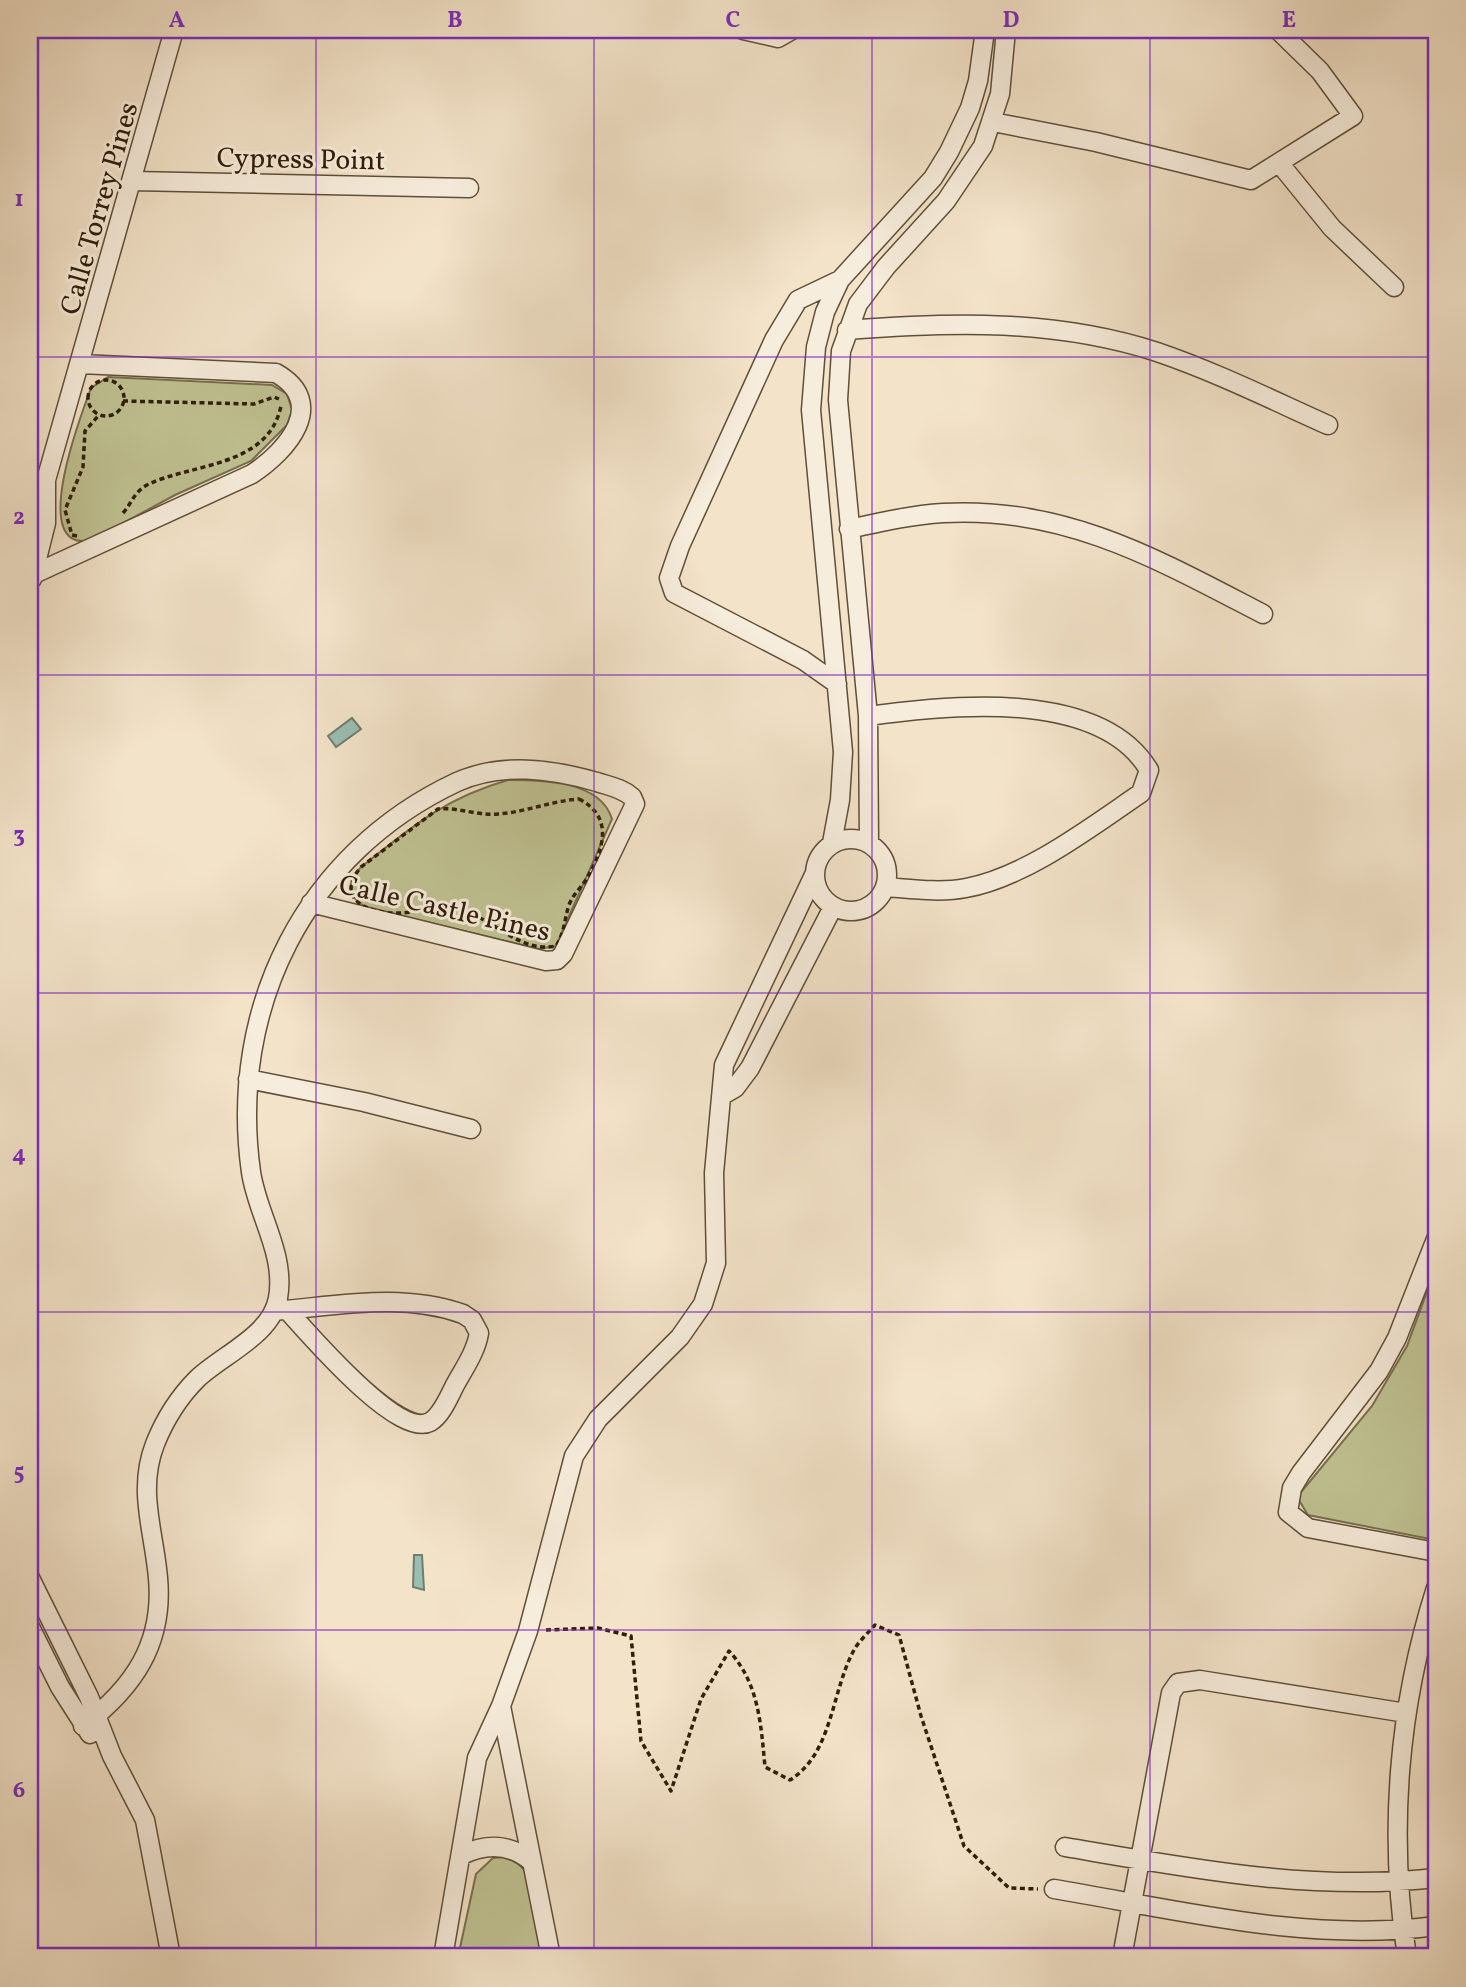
<svg xmlns="http://www.w3.org/2000/svg" width="1466" height="1987" viewBox="0 0 1466 1987" font-family="Vollkorn,serif">
<rect width="100%" height="100%" fill="#f3e3c9"/>
<filter id="stains"><feTurbulence type="fractalNoise" baseFrequency=".00286" numOctaves="4"/><feColorMatrix values="0 0 0 0 .2 0 0 0 0 .09 0 0 0 0 .02 0 0 0 .5 -.17"/></filter>
<radialGradient id="worn" r=".72"><stop offset=".6" stop-color="#630" stop-opacity="0"/><stop offset="1" stop-color="#630" stop-opacity=".3"/></radialGradient>
<!-- green -->
<path fill="#c0c293" stroke="#78704e" stroke-width="2" d="M108,377L272,385L287,394L292,410L287,425L251,461L175,495L92,540C27,555 81,415 91,388Z
M508,780C542,780 600,780 612,819L556,946L539,949L365,907C347,895 346,884 361,867C413,826 443,799 508,780Z
M1436,1267V1533L1430,1539L1308,1515L1297,1497L1372,1406L1407,1346Z
M506,1857C543,1871 540,1923 546,1957H458L476,1874L493,1858Z"/>
<!-- water -->
<path fill="#9bbeb4" stroke="#707e70" stroke-width="2" d="M352,718L361,729L336,747L328,736Z
M414,1555H422L424,1590L413,1587Z"/>
<g fill="none" stroke-linecap="round" stroke-linejoin="round">
<!-- minor casing -->
<g stroke="#604f39" stroke-width="21">
<path id="minor" d="M743,30L778,38L792,30
M993,122L1096,142L1251,180L1353,116L1320,71L1278,30
M1280,164L1332,228L1394,287
M133,181L469,188
M847,330C952,322 1055,319 1157,352C1216,372 1272,400 1328,425
M30,513L46,480L174,30
M849,529C881,522 911,515 943,513C1065,506 1159,560 1263,614
M34,574L252,474C287,451 329,403 276,373L80,364
M32,579L46,523V480
M837,684L803,660L674,593L669,578L680,546L774,340L798,300L840,280
M868,716C947,705 1100,688 1149,770L1141,793C1091,827 1026,877 966,888C940,893 912,889 886,887
M815 875a36 36 0 1 1 72 0a36 36 0 1 1-72 0Z
M832,843L840,800L843,752L811,410L816,347L825,312L840,280L933,178L949,152L970,108L978,81L985,30
M869,843L868,716L838,400L841,351L858,304L886,267L946,201L983,146L1000,94L1006,30
M248,1079L364,1102L471,1129
M723,1095L735,1088L750,1068L833,907
M1436,1239L1397,1338L1379,1371L1301,1473L1292,1488L1288,1512L1308,1528L1436,1552
M274,1311C337,1306 402,1292 463,1314L472,1320L479,1333C476,1352 463,1370 454,1387C449,1397 441,1416 430,1422C398,1439 308,1333 287,1310
M30,1578L89,1697L112,1756L145,1820L171,1957
M30,1627L60,1687L90,1734
M501,1706L551,1957
M83,1726C133,1688 164,1644 158,1578C154,1531 137,1490 155,1444C165,1419 178,1398 197,1379C222,1355 272,1335 278,1298C286,1254 257,1214 251,1172C228,1008 305,853 457,782C502,762 551,769 597,782C609,786 622,788 632,797L635,804L563,954L557,960L546,961L311,903
M1065,1847C1189,1868 1311,1892 1436,1878
M462,1855C487,1843 511,1844 532,1862
M1054,1889C1179,1910 1309,1943 1436,1926
M443,1957L477,1758L501,1706L528,1631L574,1456L598,1419L680,1337L703,1304L716,1263L714,1173L724,1065L814,875
M1122,1957L1171,1693L1178,1683L1200,1680L1406,1713
M1407,1957C1388,1833 1398,1707 1436,1588"/>
</g>
<!-- path -->
<path stroke="#2f1e09" stroke-width="3.5" stroke-dasharray="5 3.5" stroke-linecap="butt" d="M88 398a18 18 0 1 1 36 0a18 18 0 1 1-36 0Z
M123,401L254,404L274,397L279,399
M123,513C132,503 134,492 147,485C191,463 268,468 281,406
M77,536L72,535L65,510L83,467L85,431L99,415
M579,799C614,817 604,849 587,878C582,887 573,894 569,905C564,920 565,932 556,946C520,953 497,921 463,911C433,903 420,914 395,913C365,913 335,897 361,867L438,809C458,807 478,816 498,814C526,812 551,801 579,799Z
M546,1630L598,1628L631,1636L641,1741L671,1791L701,1699L729,1651C759,1683 761,1725 765,1767L790,1780C833,1753 831,1692 854,1650C859,1641 868,1633 875,1625L899,1635L921,1716L964,1846L1009,1888L1038,1889"/>
<!-- minor -->
<use href="#minor" stroke="#f7eddc" stroke-width="18"/>
</g>
<!-- grid -->
<path fill="none" stroke="#7b2cbf" stroke-width="2" stroke-opacity="0.55" d="M316,30V1957M594,30V1957M872,30V1957M1150,30V1957M30,357H1436M30,675H1436M30,993H1436M30,1312H1436M30,1630H1436"/>
<g text-anchor="middle" stroke-width="6" stroke-linejoin="round" paint-order="stroke">
<!-- street labels -->
<g font-size="28" fill="#2f1e09" stroke="#f7eddc">
<text transform="translate(301 158) rotate(1)" y="10">Cypress Point</text>
<text transform="translate(98 208) rotate(-74)" y="10">Calle Torrey Pines</text>
<text transform="translate(445 907) rotate(13)" y="10">Calle Castle Pines</text>
</g>
</g>
<!-- margin -->
<rect width="1466" height="1987" fill="none" stroke="#f3e3c9" stroke-width="77"/>
<rect x="38" y="38" width="1390" height="1910" fill="none" stroke="#7b2cbf" stroke-width="2.5"/>
<g font-size="23" text-anchor="middle" font-weight="bold" fill="#7b2cbf">
<text x="177" y="27">A</text>
<text x="455" y="27">B</text>
<text x="733" y="27">C</text>
<text x="1011" y="27">D</text>
<text x="1289" y="27">E</text>
<text x="19" y="206">1</text>
<text x="19" y="524">2</text>
<text x="19" y="842">3</text>
<text x="19" y="1161">4</text>
<text x="19" y="1479">5</text>
<text x="19" y="1797">6</text>
</g>
<rect width="100%" height="100%" filter="url(#stains)"/>
<rect width="100%" height="100%" fill="url(#worn)"/>
</svg>
